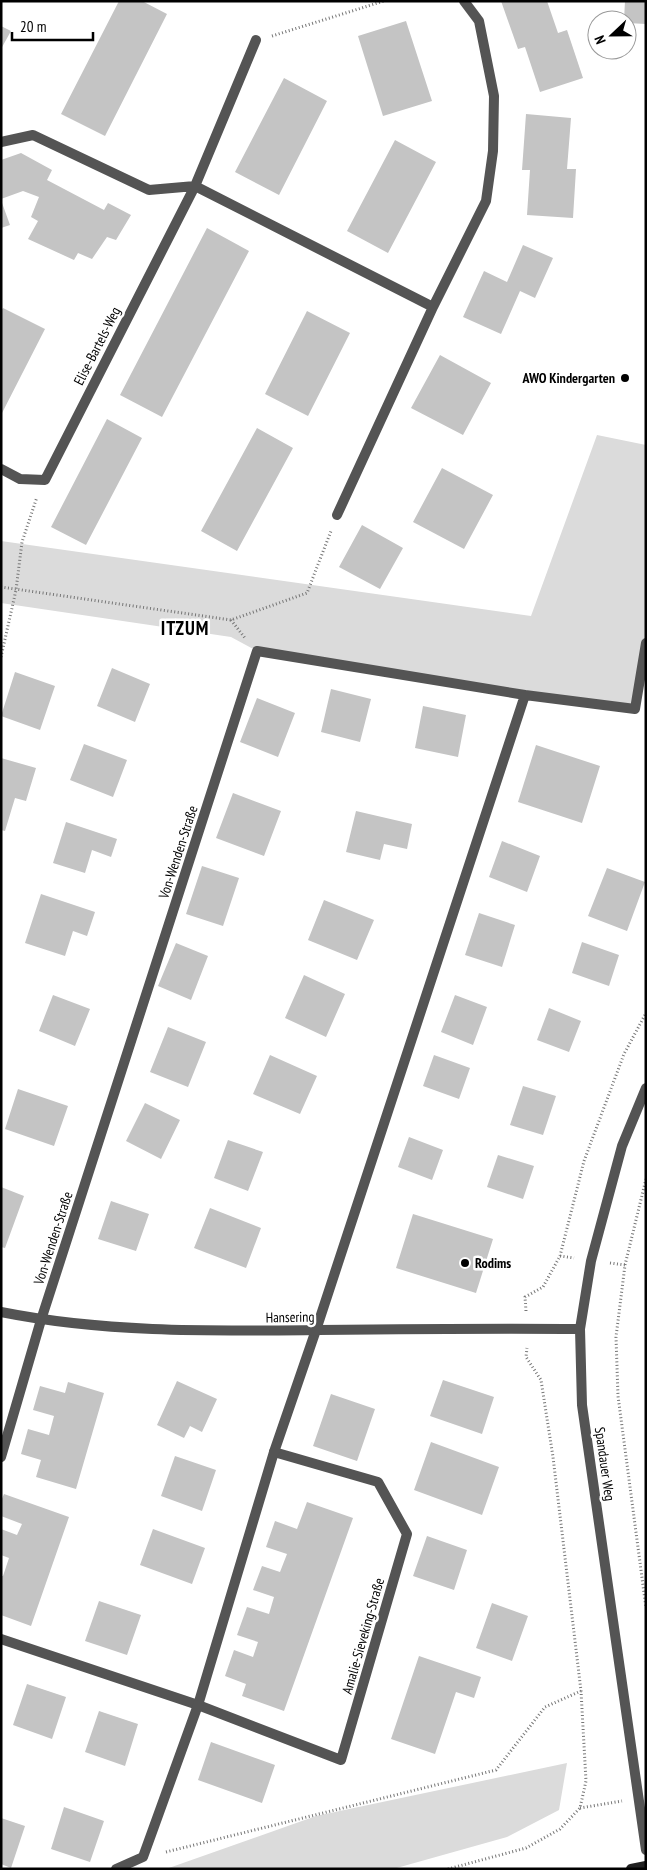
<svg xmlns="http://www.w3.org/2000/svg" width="647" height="1870" viewBox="0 0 647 1870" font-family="'PT Sans Narrow',sans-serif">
<rect width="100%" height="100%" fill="#fff"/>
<!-- green -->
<path fill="#dbdbdb" d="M597,435L646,445V643L635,709L257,651L231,637L1,603V541L531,616Z
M567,1763L559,1810L507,1837L393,1869H166L316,1816Z"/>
<!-- building -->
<path fill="#c4c4c4" d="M119,1H142L167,14L105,136L61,114Z
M501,1H547L558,33L567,30L583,78L540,92L525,47L518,49Z
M625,1H646V24L627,23V20H624Z
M406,21L432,101L383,116L358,36Z
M1,26L11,31L1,49Z
M284,78L327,101L279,195L235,172Z
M526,114L571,118L567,169H576L573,218L527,215L530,170H522Z
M395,140L436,162L388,253L347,231Z
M21,153L52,170L47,180L104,210L108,203L131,215L116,240L107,237L92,259L78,253L74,260L28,239L38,221L31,217L39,197L23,191L1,199V160Z
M1,200L10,225L1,228Z
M207,228L249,251L162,417L120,395Z
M523,245L553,258L535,298L520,291L501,334L463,317L484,271L507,282Z
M3,308L45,329L1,415V311Z
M307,311L350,333L308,416L265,394Z
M440,355L491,383L463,435L411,408Z
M107,419L142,438L86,545L51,527Z
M257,428L293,448L237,551L201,531Z
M442,468L493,495L464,549L413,522Z
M362,525L403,548L380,589L339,567Z
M112,668L150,684L135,722L97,706Z
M15,672L55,686L40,730L1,716Z
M331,689L371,699L360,742L321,732Z
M257,698L295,713L278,757L240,742Z
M423,706L466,715L458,757L415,748Z
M84,744L127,760L113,797L70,780Z
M536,745L600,766L582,823L518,802Z
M1,758L36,768L26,801L15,798L5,831L1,830Z
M233,793L281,811L264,856L216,838Z
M356,811L412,824L407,849L384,844L380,860L346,852Z
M66,822L117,839L111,857L92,850L85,873L53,863Z
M502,841L540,856L527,892L489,877Z
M202,866L239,878L223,926L186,914Z
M607,868L645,882L627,931L588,916Z
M41,894L95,912L87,936L73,931L65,956L25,943Z
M324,900L374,920L357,960L308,940Z
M479,913L515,925L502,967L465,955Z
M582,942L619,955L609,986L572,973Z
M176,943L208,956L191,1000L158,986Z
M304,975L345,994L326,1037L285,1018Z
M53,995L90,1009L75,1046L39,1031Z
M455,995L487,1007L473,1045L441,1032Z
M549,1008L581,1021L569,1052L537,1040Z
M168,1027L206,1042L188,1087L150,1072Z
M270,1055L317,1076L300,1114L253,1094Z
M434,1055L470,1068L459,1099L423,1086Z
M523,1086L556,1096L543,1135L510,1125Z
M18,1089L68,1106L54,1146L5,1129Z
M145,1103L180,1120L161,1159L126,1141Z
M409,1137L443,1150L432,1180L398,1167Z
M228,1140L263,1152L248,1191L214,1178Z
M498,1155L534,1166L523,1199L487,1187Z
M1,1187L24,1196L5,1248L1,1247Z
M111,1201L149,1214L136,1251L98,1239Z
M210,1208L261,1228L246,1268L194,1248Z
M413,1214L493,1239L476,1293L396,1268Z
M443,1380L494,1397L482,1434L430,1416Z
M177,1381L217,1399L202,1432L190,1426L184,1438L157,1425Z
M68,1382L104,1393L76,1489L36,1477L41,1460L21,1454L28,1429L49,1435L54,1416L33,1410L40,1386L65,1393Z
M331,1394L375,1409L357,1461L313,1446Z
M431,1442L499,1467L482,1515L414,1490Z
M175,1456L216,1470L202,1511L161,1496Z
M4,1494L69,1517L31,1626L1,1615V1576H3L9,1558L1,1555V1529L17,1535L22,1524L1,1516V1501Z
M307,1502L353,1518L284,1711L242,1696L246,1684L225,1676L234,1650L253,1657L258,1642L237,1635L247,1607L269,1614L274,1597L253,1590L262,1566L280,1572L287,1554L266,1547L275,1521L297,1529Z
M153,1529L205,1548L192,1584L140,1565Z
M427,1536L467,1550L454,1590L413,1576Z
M99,1601L141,1615L127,1655L85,1641Z
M492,1603L528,1616L512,1661L476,1648Z
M419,1656L481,1677L474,1698L456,1692L435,1754L391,1739Z
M27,1684L66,1697L52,1739L13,1725Z
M99,1711L138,1724L125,1766L85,1752Z
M211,1742L275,1765L262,1803L198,1780Z
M64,1807L104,1821L90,1862L51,1849Z
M1,1818L25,1826L11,1868L1,1864Z"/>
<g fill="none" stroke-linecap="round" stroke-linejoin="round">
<!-- path -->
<path stroke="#767676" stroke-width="3" stroke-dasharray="1 2.5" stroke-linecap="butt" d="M272,36L384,1
M1,587L231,620L307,593L331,531
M231,620L245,638
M1,657L16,590L22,542L37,497
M646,1179L625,1265L616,1337L618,1396L646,1608
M560,1256L574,1258
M610,1263L625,1265
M526,1311L525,1297L543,1287L560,1256L584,1161L624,1054L646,1013
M580,1808L622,1801
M166,1852L496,1770L545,1707L581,1691
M448,1869L526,1848L560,1829L580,1808L586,1781L581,1691L553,1457L541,1380L526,1357L527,1348"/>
<!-- service -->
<path stroke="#545454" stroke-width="10" d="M1,1639L198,1705L341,1760L407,1534L378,1482L274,1452"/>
<!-- minor -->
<path stroke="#545454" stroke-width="10" d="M1,142L33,135L149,190L195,186L433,307
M1,469L20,479L45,480L195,186L256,40
M337,515L433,307L486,201L493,151L494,96L479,21L464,1
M1,1457L41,1320L257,651L525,695
M116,1869L143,1857L198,1705L274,1452L316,1330L525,695L635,709L646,643"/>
<!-- tertiary -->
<path stroke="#545454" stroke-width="10" d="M646,1088L622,1146L591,1261L580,1329L582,1405L646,1850
M1,1312C106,1333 212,1331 318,1330C405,1329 493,1328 580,1329"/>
<!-- secondary -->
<path stroke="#212121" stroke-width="10" d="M631,1869L646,1866"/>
</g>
<!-- markers -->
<g fill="#000" stroke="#fff" stroke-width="2">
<circle cx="625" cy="378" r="5"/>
<circle cx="465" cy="1263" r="5"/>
</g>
<g text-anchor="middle" stroke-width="5" stroke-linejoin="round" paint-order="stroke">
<!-- street labels -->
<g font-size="14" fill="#000" stroke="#fff">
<text transform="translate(97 346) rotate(-63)" y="5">Elise-Bartels-Weg</text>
<text transform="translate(178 852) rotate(-72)" y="5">Von-Wenden-Straße</text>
<text transform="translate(53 1238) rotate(-72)" y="5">Von-Wenden-Straße</text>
<text transform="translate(290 1317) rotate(-1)" y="5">Hansering</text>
<text transform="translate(605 1464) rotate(82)" y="5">Spandauer Weg</text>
<text transform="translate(363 1636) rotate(-74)" y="5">Amalie-Sieveking-Straße</text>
</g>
<!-- poi labels -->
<g font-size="14" font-weight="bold" fill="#000" stroke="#fff" text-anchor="end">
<text x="615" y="383">AWO Kindergarten</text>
<text x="475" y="1268" text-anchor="start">Rodims</text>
</g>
<!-- district labels -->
<g font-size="19" font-weight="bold" letter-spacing="1" fill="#000" stroke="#fff">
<text x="185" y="635">ITZUM</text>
</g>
</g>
<!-- border -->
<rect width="647" height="1870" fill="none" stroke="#000000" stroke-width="5"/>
<!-- north arrow -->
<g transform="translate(612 35) rotate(248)"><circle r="24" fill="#ffffff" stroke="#999999"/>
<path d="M0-4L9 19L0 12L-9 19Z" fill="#000000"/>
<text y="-8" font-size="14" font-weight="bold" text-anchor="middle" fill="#000000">N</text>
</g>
<!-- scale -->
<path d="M12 32v8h81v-8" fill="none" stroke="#000000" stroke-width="2.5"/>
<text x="20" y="32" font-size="15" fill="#000000" stroke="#ffffff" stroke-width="4" paint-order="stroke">20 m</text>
</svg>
